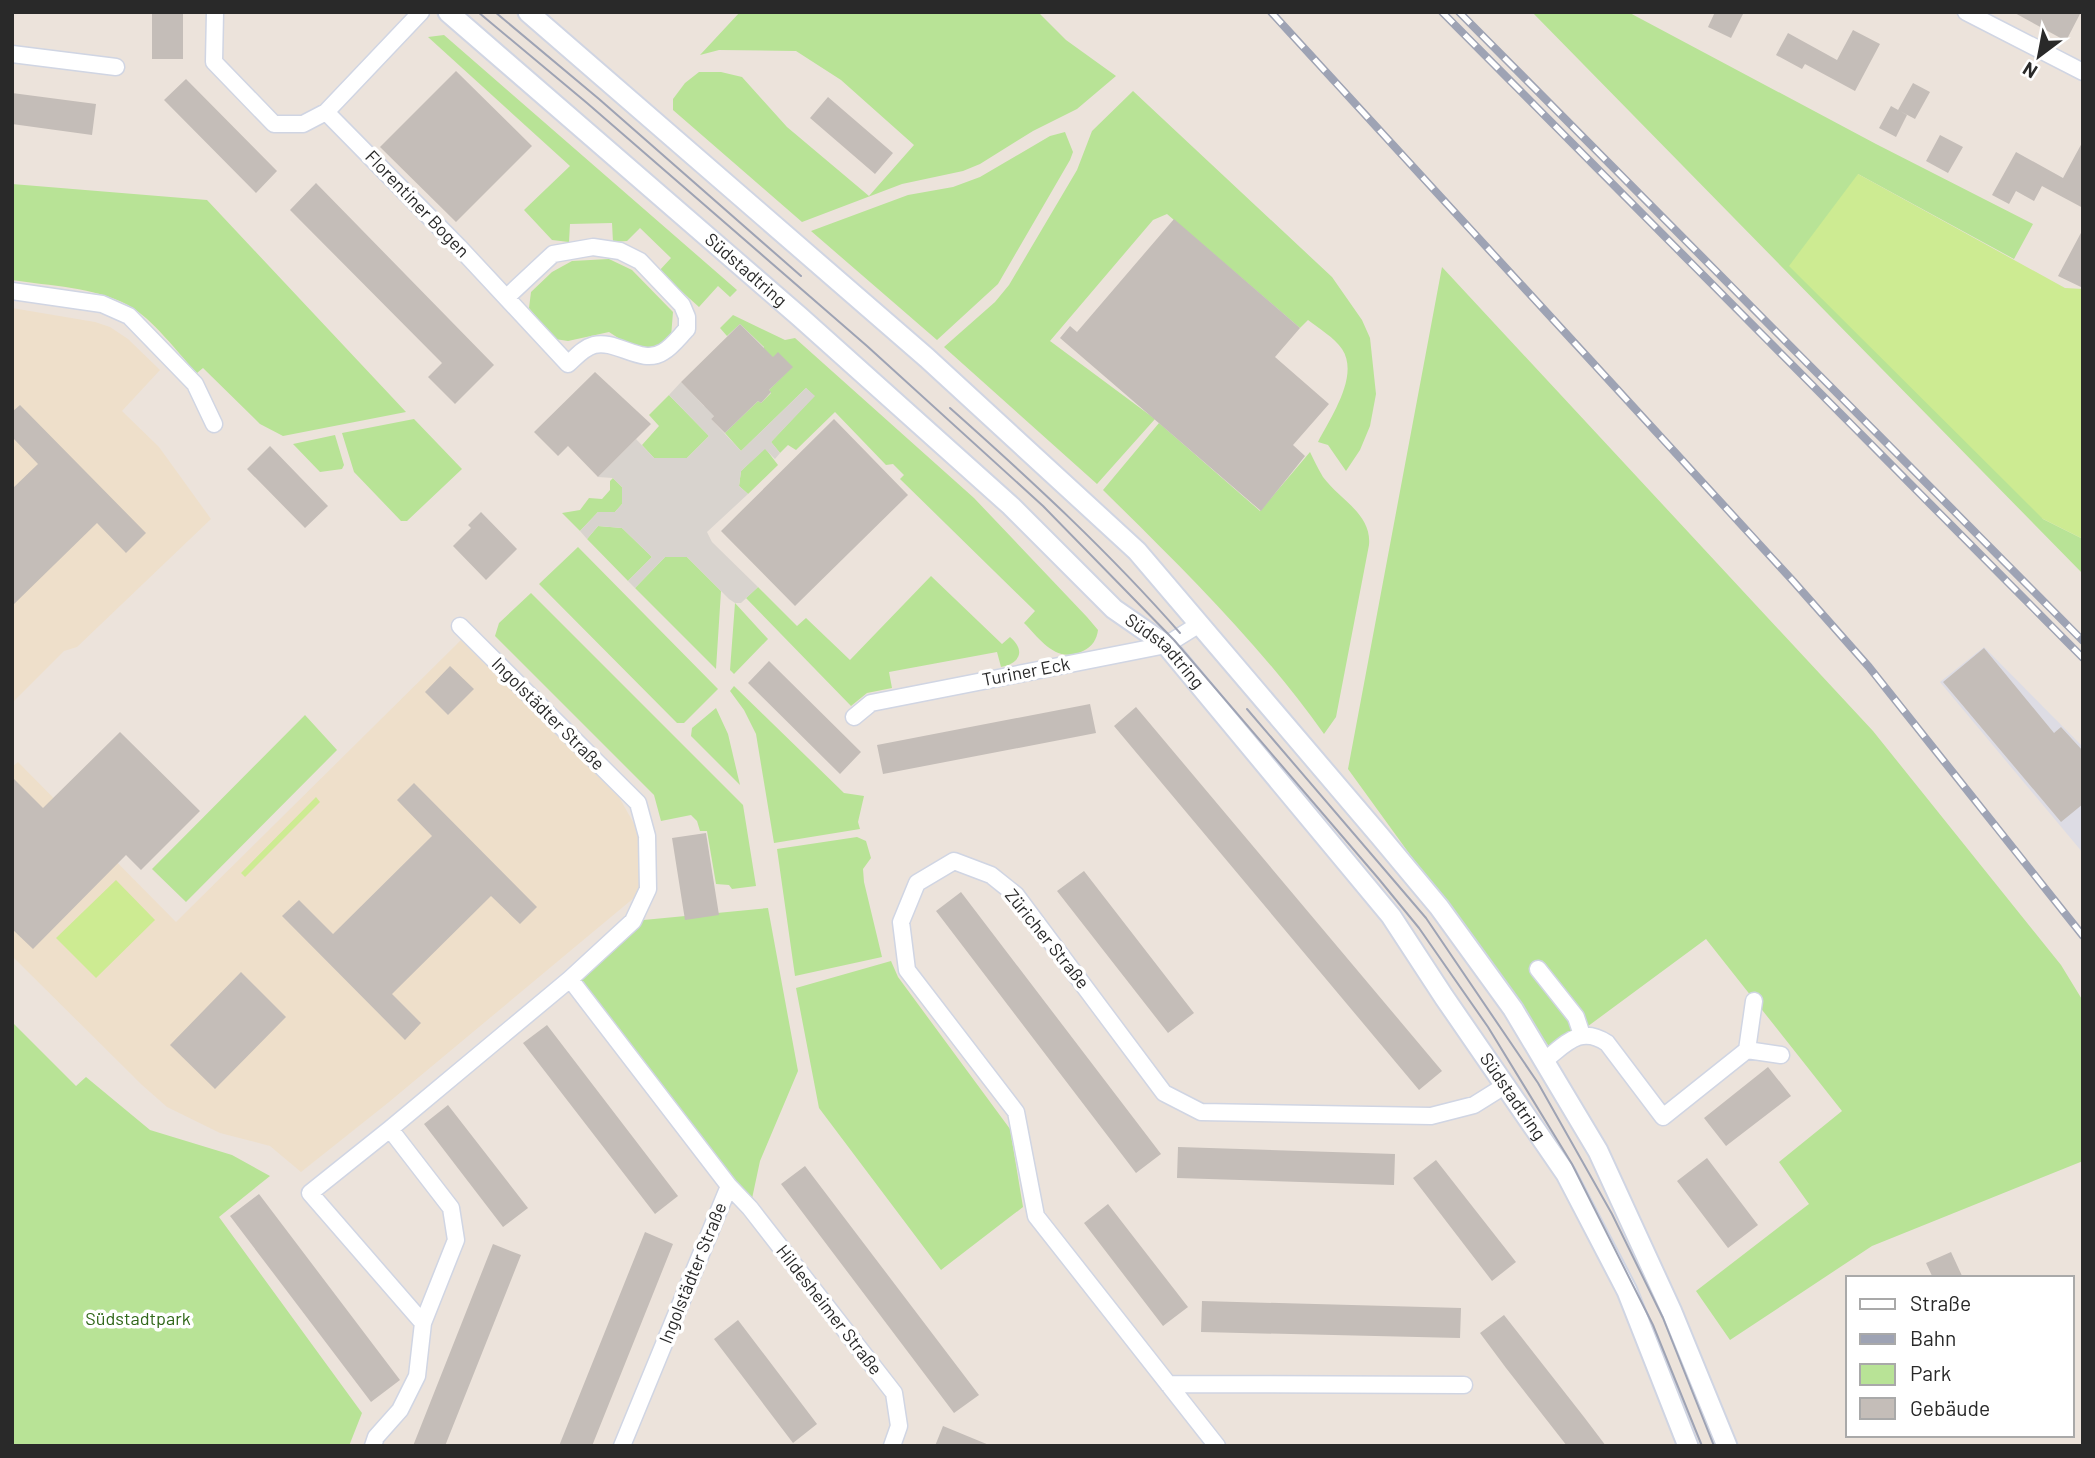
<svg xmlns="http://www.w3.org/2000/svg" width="2095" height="1458" viewBox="0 0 2095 1458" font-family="Barlow,sans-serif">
<rect width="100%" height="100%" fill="#ece3db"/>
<!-- industrial -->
<path fill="#dddce4" d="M1984,647L2083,747V853L1940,682Z"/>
<!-- education -->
<path fill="#eedfca" d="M12,308L95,322L110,327L128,339L160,370L122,411L159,447L211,519L77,647L64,651L12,703Z
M463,638L619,797L642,838L641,892L389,1102L301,1172L270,1146L220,1133L167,1107L142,1085L12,956V767L18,762L176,922Z"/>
<!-- green -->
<path fill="#b8e396" d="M740,12H1038L1066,40L1116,76L1077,109L1033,131L980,164L963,171L902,184L802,222L673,110V99L685,83L699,72H721L742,77L787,127L869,196L914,145L841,80L796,51L719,50L700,55Z
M1532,12H1628L1876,144L2033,224L2014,259L1858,174L2043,519L2083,539V574Z
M444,35L737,290L730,297L718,286L699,307L659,271L671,258L640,228L627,241L613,242L612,223L570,224L569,242L552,240L524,210L570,166L428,37Z
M1133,91L1332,277L1362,320L1370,338L1376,394L1370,426L1360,450L1346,471L1328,445L1318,442C1330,418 1360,376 1342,349C1335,338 1318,328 1308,320L1300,328L1167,214L1153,220L1050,341L1155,419L1097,484L944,347L995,302L1009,285L1077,170L1092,131Z
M1065,132L1073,152L1070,160L998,284L937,340L811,231L908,195L953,187L980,177L1050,136Z
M12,184L207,200L406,412L283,436L260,424L203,368L197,373C176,351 154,320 128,305C94,287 50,286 12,280Z
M609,259L632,270L673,312L671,337L655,350L632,347L609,332L568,341L555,339L529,308L531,292L552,272L572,261Z
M1442,267L1873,731L2061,965L2083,1001V1161L1872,1246L1730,1340L1696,1291L1809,1204L1779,1162L1842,1111L1706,939L1553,1052L1348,769Z
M733,315L785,340L795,338L974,498L1087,617L1098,630C1097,639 1092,647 1083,651C1056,664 1041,640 1024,623L1035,611L900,479L904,475L893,464L886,465L835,412L796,450L788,445L780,453L771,442L814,396L806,388L741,451L725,433L758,401L761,403L771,393L769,390L792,367L747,383L764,347L740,324L727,336L720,328Z
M669,395L709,436L687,458H654L642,445L659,426L649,415Z
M414,419L462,469L407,521H401L354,472L342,433Z
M1159,423L1260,511L1310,452C1314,460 1318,469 1323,477C1339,499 1372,514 1369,545L1336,717L1324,734C1261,645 1180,566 1103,490Z
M335,435L344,465L342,469L320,472L293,444Z
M765,448L778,465L748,494L739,486L741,471Z
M613,478L622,487V504L615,512H598L580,531L562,513L580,510L589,498L602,499L610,490V481Z
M598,526L622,528L652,557L628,581L587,539Z
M578,547L718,689L684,723H677L539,584Z
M665,557H687L721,591L716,669L635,588Z
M931,576L1002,644L1010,637C1026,651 1020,663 1001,667L997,652L889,672L892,688L867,693L851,706L746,598L758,587L797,626L806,618L850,660Z
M531,593L743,805L756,886L732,889L729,885L716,884L707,831H700L697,821L691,815L661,821L654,795L495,636L499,623Z
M735,603L768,639L734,674L730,670Z
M734,686L844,793L864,796L858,822L860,829L774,843L756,734L744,710L730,691Z
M716,708L728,734L740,785L691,736L692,728Z
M305,715L337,750L186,902L152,869Z
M857,837L866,841L871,858L863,869L864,882L882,957L795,976L777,849Z
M768,908L798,1071L760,1161L750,1208L570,979L633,921Z
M891,961L898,977L1010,1129L1023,1207L941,1270L819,1108L796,988Z
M12,1022L76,1086L86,1077L150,1130L232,1155L270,1176L219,1217L362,1413L349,1446H12Z"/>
<!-- pitch -->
<path fill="#cdeb92" d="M1858,174L2065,288L2083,289V539L2043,519L1789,266Z
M316,797L320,802L245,877L241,873Z
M116,880L155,920L96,978L56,938Z"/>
<!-- plaza -->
<path fill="#d8d3ce" d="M681,382L704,406L719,410L711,419L741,451L806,388L815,396L771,442L780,453L775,459L765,449L741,471L739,486L748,494L707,532L712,542L758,587L741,603H735L729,599L687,557H665L635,588L628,581L652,557L622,528L598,526L587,539L580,531L598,512H615L622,504V487L613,478L598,477L636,439L654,458H687L709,436L669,395Z"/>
<!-- building -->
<path fill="#c4bdb8" d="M152,12H183V59H152Z
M1715,12H1744L1731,38L1708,27Z
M2013,12H2081L2066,41Z
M1853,30L1880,44L1855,91L1805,64L1802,69L1776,55L1788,33L1837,60Z
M456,71L532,146L456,222L380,147Z
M186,79L277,171L256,193L164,100Z
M1913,83L1930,92L1915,119L1898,110Z
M12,93L96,104L92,135L12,124Z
M828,97L893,153L875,174L810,118Z
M1891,106L1907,115L1896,137L1879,128Z
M1940,135L1963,147L1948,173L1926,161Z
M2083,141V208L2042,186L2034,201L2016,191L2009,204L1992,195L2016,152L2063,178Z
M316,183L494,365L455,404L428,377L442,363L290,210Z
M1174,219L1300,328L1275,357L1329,404L1293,445L1305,456L1261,511L1060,338L1070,326L1077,332Z
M2083,229V288L2058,276Z
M740,324L773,357L778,352L793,367L769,390L771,392L761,403L758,401L725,433L711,419L714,416L681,382Z
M595,372L651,424L598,477L568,446L558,456L534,432Z
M20,405L146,533L126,553L97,523L12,606V489L38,464L12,437V412Z
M834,419L908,495L795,606L721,531Z
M270,446L328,506L305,528L247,469Z
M481,512L517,549L486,580L453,546L471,528L468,525Z
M1984,648L2054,733L2061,727L2083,751V804L2061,822L1943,682Z
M769,661L861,752L840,774L748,683Z
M450,666L474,689L448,715L425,692Z
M1090,704L1096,733L883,774L877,745Z
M1136,707L1442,1071L1419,1090L1114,726Z
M120,732L200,811L141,870L126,855L33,949L12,929V777L43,808Z
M414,783L537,907L520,924L491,896L392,994L421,1023L405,1040L282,916L299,900L333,934L432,836L397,800Z
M706,833L719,915L685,920L672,838Z
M1084,871L1194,1013L1168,1033L1057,891Z
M961,892L1161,1154L1136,1173L936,911Z
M241,972L286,1017L215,1089L170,1045Z
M547,1025L678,1196L655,1214L523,1043Z
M1768,1067L1791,1096L1726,1146L1704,1118Z
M448,1105L528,1208L503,1227L424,1124Z
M1178,1147L1395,1154L1394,1185L1177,1178Z
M1707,1158L1758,1225L1728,1248L1677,1181Z
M1436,1160L1516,1262L1492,1281L1413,1178Z
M805,1166L979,1395L954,1413L781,1184Z
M259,1194L400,1380L371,1402L230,1216Z
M1108,1204L1188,1307L1163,1326L1084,1223Z
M645,1232L673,1244L657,1284L592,1446H559Z
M493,1244L521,1255L445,1446H413Z
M1951,1252L1963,1278H1933L1926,1263Z
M1202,1301L1461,1308L1460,1338L1201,1332Z
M1504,1315L1584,1417L1606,1446H1567L1506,1368L1480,1333Z
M738,1320L817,1424L793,1443L714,1339Z
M943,1426L989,1445V1446H935Z"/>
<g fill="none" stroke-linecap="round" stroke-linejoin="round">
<!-- minor casing -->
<g stroke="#d0d5e3" stroke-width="19">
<path id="minor" d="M215,12L214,62L274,124H303L326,112L459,247L568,364C576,357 583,348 594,345C616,339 642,366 663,352C672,347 680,336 687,329V317L682,305L640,261L620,251L593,247L553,254L507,297
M1966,12L2083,72
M12,54L116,67
M326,112L421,12
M12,291L102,304L129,316L195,384L214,424
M460,626L638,803L647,836L648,889L633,921L570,979
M854,717L871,703L1166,645L1198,625
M1538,969L1576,1017L1582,1035
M1747,1050L1754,1001
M1545,1060C1566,1044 1580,1025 1607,1043L1663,1117L1747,1050L1781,1055
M423,1323L310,1193L390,1129L570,979L729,1186L750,1208L894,1393L899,1426L892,1446
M1168,1384L1464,1385
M373,1446L376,1437L400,1410L417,1376L423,1323L456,1240L451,1208L390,1129
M622,1446L729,1186
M1217,1446L1036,1216L1016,1112L907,970L901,922L917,883L954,861L991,875L1016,895L1164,1093L1201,1112L1431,1116L1474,1105L1506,1085"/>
</g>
<!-- tertiary casing -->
<g stroke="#d0d5e3" stroke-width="23">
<g id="tertiary">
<path id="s1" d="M448,12L800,317L1011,506L1114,609L1166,645L1391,916L1444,997L1566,1174L1627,1291L1688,1446"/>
<path d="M528,12L927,358L1137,551L1379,835L1439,907L1513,1009L1598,1151L1672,1312L1727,1446"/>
</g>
</g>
<!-- minor -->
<use href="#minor" stroke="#fff" stroke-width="16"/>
<!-- tertiary -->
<use href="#tertiary" stroke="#fff" stroke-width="19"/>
<!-- tram -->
<path stroke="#9ea3b4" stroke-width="2" d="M478,12L587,103L867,346L1043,506L1174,640L1378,878L1419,928L1488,1027L1572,1164L1653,1325L1702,1446
M495,12L599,99L801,276
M950,408C1031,480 1109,552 1180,633
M1247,709L1426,918L1538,1083L1612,1214L1663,1318L1714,1446"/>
<!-- rail casing -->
<g stroke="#9ea3b4" stroke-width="8">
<path id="rail" d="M1271,12L1793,581L1869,667L2083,936
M1442,12L2083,658
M1459,12L2083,641"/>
</g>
<!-- rail -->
<use href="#rail" stroke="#fff" stroke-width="5" stroke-dasharray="16" stroke-linecap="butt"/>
</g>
<g text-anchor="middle" stroke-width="7" stroke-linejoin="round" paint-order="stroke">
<!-- street labels -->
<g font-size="18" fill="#292929" stroke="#fff">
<text transform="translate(417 204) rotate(46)" y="6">Florentiner Bogen</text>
<text dy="6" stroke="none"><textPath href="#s1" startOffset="394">Südstadtring</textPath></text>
<text dy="6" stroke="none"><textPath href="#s1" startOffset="961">Südstadtring</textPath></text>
<text transform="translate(1026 672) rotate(-11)" y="6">Turiner Eck</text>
<text transform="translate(548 714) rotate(45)" y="6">Ingolstädter Straße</text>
<text transform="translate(1047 939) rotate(51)" y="6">Züricher Straße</text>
<text dy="6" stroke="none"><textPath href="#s1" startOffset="1528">Südstadtring</textPath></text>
<text transform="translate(693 1273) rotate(-68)" y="6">Ingolstädter Straße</text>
<text transform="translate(829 1310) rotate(52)" y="6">Hildesheimer Straße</text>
</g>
<!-- park labels -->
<g font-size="18" fill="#306719" stroke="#fff">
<text x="138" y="1325">Südstadtpark</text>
</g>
</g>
<!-- border -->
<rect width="2095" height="1458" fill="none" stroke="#292929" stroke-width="28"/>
<!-- legend -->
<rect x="1846" y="1276" width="228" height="161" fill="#ffffff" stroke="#a9a9a9" stroke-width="2"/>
<rect x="1860" y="1299" width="35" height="10" fill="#ffffff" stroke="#a9a9a9" stroke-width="2"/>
<text x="1910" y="1311" font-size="21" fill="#292929">Straße</text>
<rect x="1860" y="1334" width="35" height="10" fill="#9ea3b4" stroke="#a9a9a9" stroke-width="2"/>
<text x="1910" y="1346" font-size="21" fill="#292929">Bahn</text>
<rect x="1860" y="1364" width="35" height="21" fill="#b8e396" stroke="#a9a9a9" stroke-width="2"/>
<text x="1910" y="1381" font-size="21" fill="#292929">Park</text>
<rect x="1860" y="1398" width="35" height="21" fill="#c4bdb8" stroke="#a9a9a9" stroke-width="2"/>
<text x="1910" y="1416" font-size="21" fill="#292929">Gebäude</text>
<!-- north arrow -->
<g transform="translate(2039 56) rotate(212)" stroke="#ffffff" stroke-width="5" paint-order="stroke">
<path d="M0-5L12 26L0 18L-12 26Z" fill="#292929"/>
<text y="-10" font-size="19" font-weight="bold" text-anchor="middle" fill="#292929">N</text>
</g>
</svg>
